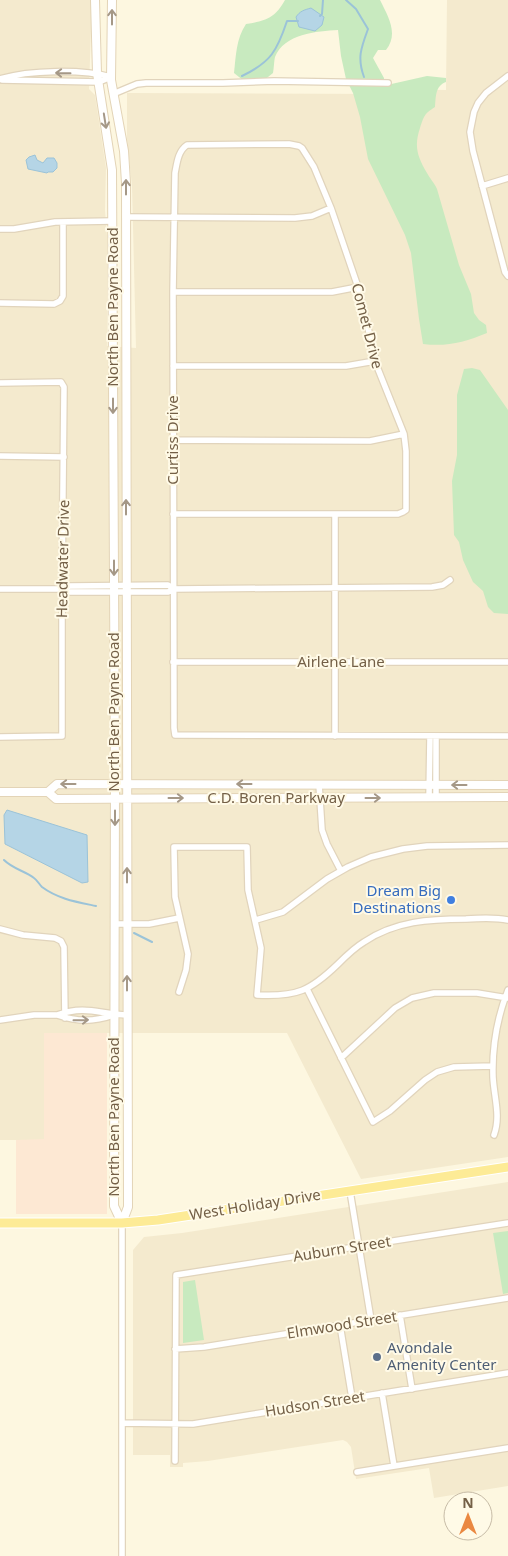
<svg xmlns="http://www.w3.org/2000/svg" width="508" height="1556" viewBox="0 0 508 1556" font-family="'Noto Sans',sans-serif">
<rect width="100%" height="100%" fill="#fdf7e0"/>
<!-- residential -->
<path fill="#f4eace" d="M0,0H92L89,89L95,95L106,168L105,210L107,236V346L136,348L132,186L127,139V93L388,94L389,89L446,90L447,0H508V1157L361,1179L287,1033H44V1140H0Z
M508,1182V1486L434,1498L429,1468L356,1479L351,1447L347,1442L343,1440L208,1461L183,1463V1467H170V1455H133V1250L144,1237L182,1233Z"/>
<!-- commercial -->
<path fill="#fde8d3" d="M44,1033H107V1214H16V1140L44,1139Z"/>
<!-- green -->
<path fill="#c8eabf" d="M285,0H380C388,16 399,34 386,50H378L373,58L384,78V82L387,85L427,76L446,78V82C435,86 436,97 435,107C424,114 424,116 420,128C414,146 417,156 427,173C430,179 434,182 437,189L459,265L471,294L474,313L479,320L486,325L487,333C465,342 447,347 423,344L419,319L411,253L405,235L368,159L360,117L353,93L346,79L341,56L338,30C317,31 284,34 275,57C274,61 274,68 273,73L263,81H244L234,73C236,56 236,39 246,24C266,21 275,18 285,0Z
M472,368L480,370L508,410V614L494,613L488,607L483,591L473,582L463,560L459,542L454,535L452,481L457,455V395L464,369Z
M508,1231V1293L503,1294L493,1233Z
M195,1280L204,1340L183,1343V1282Z"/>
<!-- water -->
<path fill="#b5d5e6" stroke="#9bc3d8" d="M311,8L324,17L322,25L315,31L299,27L296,17C300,11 304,10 311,8Z
M35,155L37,160L43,163L47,158H54L57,163V168L53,172H48L47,173L28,169L26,160L29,157Z
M7,810L87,835L88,882L82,883L5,844L4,815Z"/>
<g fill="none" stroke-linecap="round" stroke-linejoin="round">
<!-- stream -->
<path stroke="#9bc3d8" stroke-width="2" d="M346,0L356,9L368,29C361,48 357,58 364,77
M320,16L322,14L323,0
M242,76C271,62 277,51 287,21H298
M4,860C13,869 25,871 34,878C37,880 39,884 42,887C58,899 77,902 96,906
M134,933L152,942"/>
<!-- street casing -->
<g stroke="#e1d4bc" stroke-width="8">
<path id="street" d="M508,76L486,93L478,103L474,112L470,132L473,151L505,272L508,276
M0,79C29,70 82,69 111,77
M2,80L99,82L111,77
M113,94L137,84L146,83H223L274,81L388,83
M482,186L508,178
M126,217L295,218L312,216L331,208
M0,229H14L55,222L113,221
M173,292H332L358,287
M0,303L54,304L60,301L63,296V222
M173,366H346L375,361
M0,383L61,382L64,387L62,589V736L0,737
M173,440L370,441L404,434
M0,456L64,457
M173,514H398L403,512L406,510V451L404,434L378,369L358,287L331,208L314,167L302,148L299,146L289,144L187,145C178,151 177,163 175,173L173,292L174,728L175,735L508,736
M0,589H62L70,586L168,585L174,589L432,587L443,585L450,580
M62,589L70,592H168L174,589
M173,662H508
M335,736V514
M319,784L322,830L327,844L341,871
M436,797V736
M429,798L430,736
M256,920L283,912L327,879L348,867L371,857L403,849L427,846L508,845
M115,924H149L179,918
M0,929L23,935L55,938L61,941L64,947L65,1018
M307,989L373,1122L390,1111L425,1080L437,1072L454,1067L493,1066
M179,992L186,970L188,954L175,897L174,847H247L248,890L261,948L257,995C297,997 310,991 338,964C346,956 354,948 364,942C395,921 430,919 466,919C480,918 494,917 508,920
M114,1015C93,1022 78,1022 57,1015C86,1005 99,1014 127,1015
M0,1020L34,1015H57
M341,1058L395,1008L412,998L434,993H477L508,998
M494,1135C501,1116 494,1097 493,1077C492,1047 497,1018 508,990
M350,1191L371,1320
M400,1315L412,1389
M340,1325L352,1398
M175,1349L204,1347L508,1298
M382,1393L394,1466
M122,1423L193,1424L508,1373
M175,1461L176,1275L508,1223
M357,1472L508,1448
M122,1556V1223"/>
</g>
<!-- secondary casing -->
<g stroke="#e3d4b7" stroke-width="10">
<path id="secondary" d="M95,0L97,73L112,170L115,784L114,1206L122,1223
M112,0L111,80L124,151L126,183L128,1207L122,1223
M0,792H48L57,784L508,785
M48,792L56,799L508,797"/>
</g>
<!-- primary casing -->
<g stroke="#fff" stroke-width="11">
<path id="primary" d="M0,1223H122L158,1220L508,1167"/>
</g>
<!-- street -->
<use href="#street" stroke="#fff" stroke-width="5.5"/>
<!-- secondary -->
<use href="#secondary" stroke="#fff" stroke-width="8"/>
<!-- primary -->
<use href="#primary" stroke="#fdeb96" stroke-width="9"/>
</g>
<!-- one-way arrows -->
<defs><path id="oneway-shaft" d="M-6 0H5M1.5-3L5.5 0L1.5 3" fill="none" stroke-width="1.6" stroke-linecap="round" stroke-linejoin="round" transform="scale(1.25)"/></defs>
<g stroke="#a59887">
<use href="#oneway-shaft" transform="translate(112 17) rotate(-90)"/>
<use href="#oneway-shaft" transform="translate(63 73) rotate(-179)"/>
<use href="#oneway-shaft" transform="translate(105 121) rotate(81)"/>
<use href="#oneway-shaft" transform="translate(126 187) rotate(-90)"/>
<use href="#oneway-shaft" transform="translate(113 406) rotate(90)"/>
<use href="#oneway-shaft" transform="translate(126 507) rotate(-90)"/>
<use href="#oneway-shaft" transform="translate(114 568) rotate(90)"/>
<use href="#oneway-shaft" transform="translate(68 784) rotate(180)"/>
<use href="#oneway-shaft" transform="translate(244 784) rotate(-180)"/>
<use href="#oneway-shaft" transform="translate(459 785) rotate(180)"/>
<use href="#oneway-shaft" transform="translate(176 798)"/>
<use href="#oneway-shaft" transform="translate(373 798)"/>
<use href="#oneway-shaft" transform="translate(115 818) rotate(90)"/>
<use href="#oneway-shaft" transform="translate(127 875) rotate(-90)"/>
<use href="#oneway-shaft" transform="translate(127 983) rotate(-90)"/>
<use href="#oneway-shaft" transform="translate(81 1020) rotate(-1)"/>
</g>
<!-- markers -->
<circle fill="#3f7fe0" stroke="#fffae7" stroke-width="2" cx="451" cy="900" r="5"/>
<circle fill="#5c6f8a" stroke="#fffae7" stroke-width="2" cx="377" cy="1357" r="5"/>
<g text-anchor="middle" stroke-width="4" stroke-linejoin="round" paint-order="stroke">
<!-- street labels -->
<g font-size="15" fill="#746047" stroke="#fffae7">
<text transform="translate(113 307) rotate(-90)" y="5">North Ben Payne Road</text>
<text transform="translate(367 326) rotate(76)" y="5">Comet Drive</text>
<text transform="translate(173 440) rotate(-90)" y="5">Curtiss Drive</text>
<text transform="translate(63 559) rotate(-89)" y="5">Headwater Drive</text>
<text x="341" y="667">Airlene Lane</text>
<text transform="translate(114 712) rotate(-90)" y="5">North Ben Payne Road</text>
<text x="276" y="803">C.D. Boren Parkway</text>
<text transform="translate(114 1117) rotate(-90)" y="5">North Ben Payne Road</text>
<text transform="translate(255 1205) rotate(-9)" y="5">West Holiday Drive</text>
<text transform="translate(342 1249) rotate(-9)" y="5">Auburn Street</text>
<text transform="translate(342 1325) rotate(-9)" y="5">Elmwood Street</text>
<text transform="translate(315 1404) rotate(-9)" y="5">Hudson Street</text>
</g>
<!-- shop labels -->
<g font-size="15" fill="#366cbe" stroke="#fffae7" text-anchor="end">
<text x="441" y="896">Dream Big<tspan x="441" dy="17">Destinations</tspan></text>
</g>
<!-- service labels -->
<g font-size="15" fill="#4e5e75" stroke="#fffae7" text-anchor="start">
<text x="387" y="1353">Avondale<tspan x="387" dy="17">Amenity Center</tspan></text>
</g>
</g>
<!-- north arrow -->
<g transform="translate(468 1516)"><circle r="24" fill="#fffae7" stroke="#c7bca7"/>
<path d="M0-4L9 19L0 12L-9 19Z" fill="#ea8841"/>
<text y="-8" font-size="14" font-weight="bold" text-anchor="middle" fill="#746047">N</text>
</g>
</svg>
